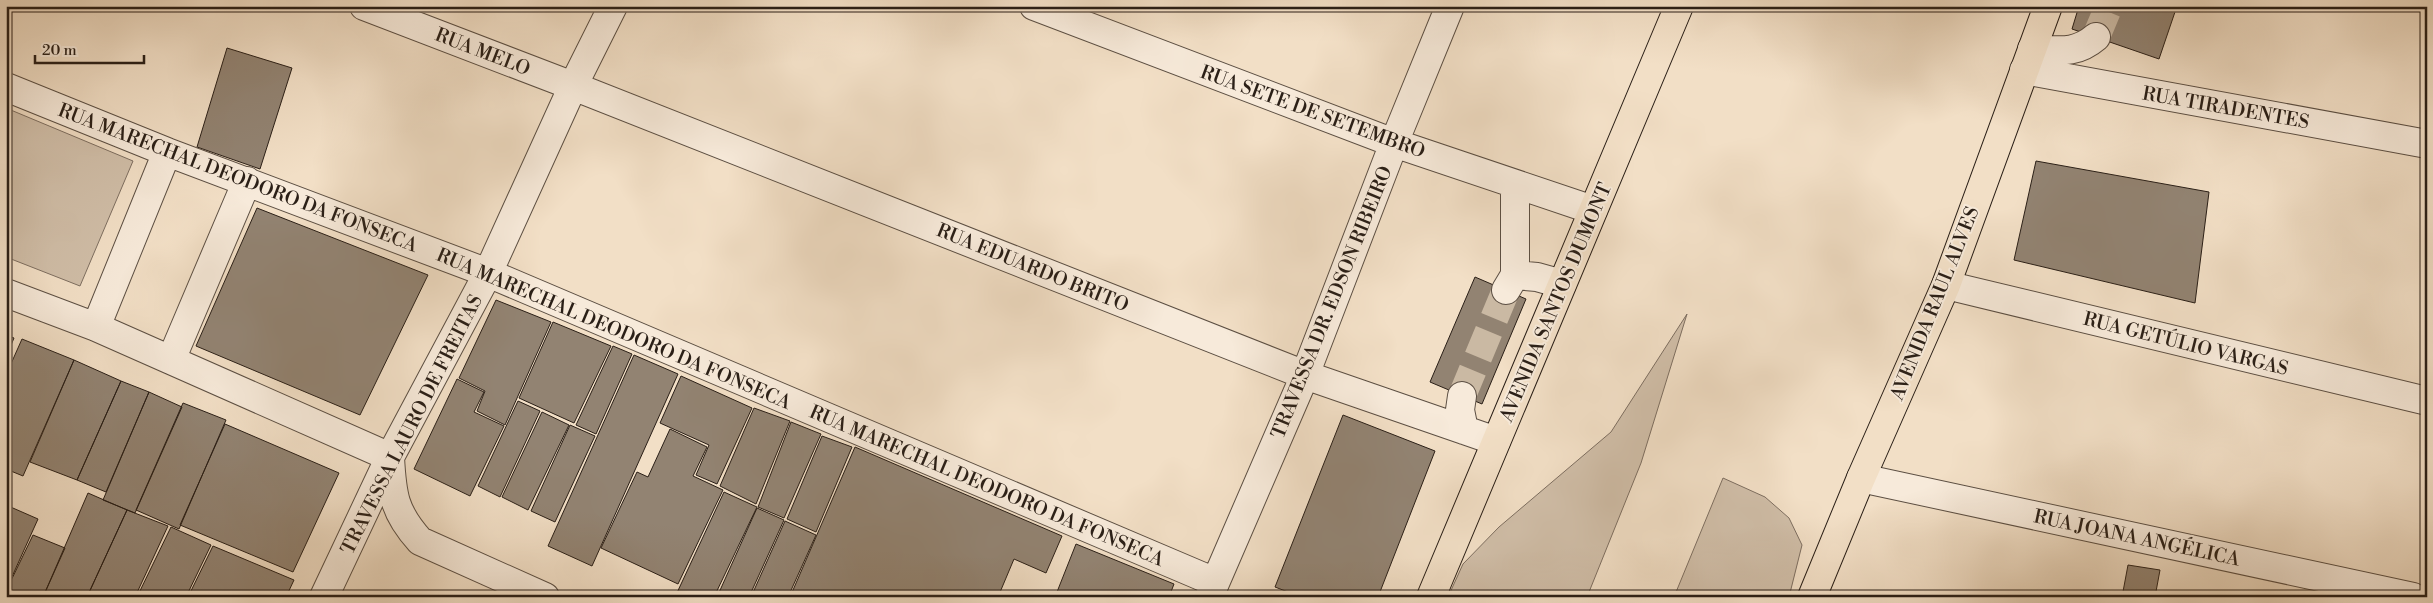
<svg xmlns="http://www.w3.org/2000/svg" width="2433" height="603" viewBox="0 0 2433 603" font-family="'Libre Bodoni',serif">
<rect width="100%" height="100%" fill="#f2dfc6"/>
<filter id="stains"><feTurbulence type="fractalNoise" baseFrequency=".004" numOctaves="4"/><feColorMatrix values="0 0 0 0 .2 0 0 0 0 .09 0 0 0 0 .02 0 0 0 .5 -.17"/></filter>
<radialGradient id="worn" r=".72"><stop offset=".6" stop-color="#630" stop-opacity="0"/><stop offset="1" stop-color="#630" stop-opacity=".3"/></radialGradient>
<!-- green -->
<path fill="#d0bea8" stroke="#7d6e60" d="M6,108L133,161L80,286L6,257Z
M1687,314L1641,463L1587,597H1448L1463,564L1499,527L1611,432Z
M1723,478L1765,497L1789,518L1802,545L1789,597H1674Z"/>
<!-- building -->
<path fill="#928372" stroke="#2a1f17" d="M2079,6H2177L2159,59L2072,29Z
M227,48L292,68L260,169L197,147Z
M2036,161L2209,192L2195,303L2014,260Z
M257,208L428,275L360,415L196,346Z
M1475,277L1526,299L1482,404L1430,382Z
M496,300L551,322L505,425L477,411L485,391L459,378Z
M553,322L611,346L574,423L519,398Z
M6,335L14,338L6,357Z
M22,339L74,360L23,476L6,469V375Z
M613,346L632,354L596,434L576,425Z
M634,355L678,374L592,566L548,546Z
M74,360L121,381L77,480L30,462Z
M681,376L752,408L717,484L696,475L709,445L660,423Z
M457,379L484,392L474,412L504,426L470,496L414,469Z
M121,381L149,392L106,492L77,480Z
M149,392L182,407L135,513L103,500Z
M518,401L540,411L500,497L478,486Z
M183,403L226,420L179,529L136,510Z
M754,408L790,421L756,504L720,486Z
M542,412L569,425L528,510L502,497Z
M1343,415L1435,451L1378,597H1301L1275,587Z
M791,422L821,434L784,518L758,507Z
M225,424L339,473L293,572L180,525Z
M570,425L595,436L555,522L531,511Z
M670,429L707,447L693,476L723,490L678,584L601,548L637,472L648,477Z
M822,436L852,447L816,532L787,519Z
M855,447L1062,536L1046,573L1014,559L998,597H790Z
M724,492L757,507L714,597H675Z
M88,493L127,510L87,597H43Z
M6,505L38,519L6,590Z
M757,508L784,520L749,597H717Z
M127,510L168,526L135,597H87Z
M785,521L816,535L788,597H751Z
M171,527L211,545L186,597H137Z
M33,535L65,548L43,597H6V591Z
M1076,544L1174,584L1169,597H1055Z
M213,546L294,580L286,597H188Z
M2128,565L2160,570L2155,597H2122Z"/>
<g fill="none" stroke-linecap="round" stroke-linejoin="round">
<!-- minor-tunnel -->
<path stroke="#cab9a3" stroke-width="28" stroke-dasharray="28 14" stroke-linecap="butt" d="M2096,37L2109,6
M1462,396L1506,290"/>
<!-- minor casing -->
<g stroke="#5c4f43" stroke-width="30">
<path id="minor" d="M364,6L573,86L1305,375L1496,441
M1034,6L1394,143L1593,210
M2032,49C2058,50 2075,55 2096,37
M2024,70L2427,144
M6,87L167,152L488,273L1215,582
M1515,184V275
M1946,285L2427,401
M1506,290L1515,275L1537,277L1562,284
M6,293L96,327L390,457
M96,327L167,152
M171,360L247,181
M1462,396L1460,410L1464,430
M390,457C392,495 394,512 420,541L545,597
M1861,478L2413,597
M324,597L390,457L488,273L573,86L613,6
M1209,597L1305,375L1394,143L1450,6"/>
</g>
<!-- major casing -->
<g stroke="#2a1f17" stroke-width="30">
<path id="major" d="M1431,597L1679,6
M1812,597L1861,478L1946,285L2048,6"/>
</g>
<!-- minor -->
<use href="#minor" stroke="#f7eada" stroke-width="28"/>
<!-- major -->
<use href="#major" stroke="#f2dfc6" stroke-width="28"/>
</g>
<g text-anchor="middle" stroke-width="4" stroke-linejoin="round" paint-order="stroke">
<!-- street labels -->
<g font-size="19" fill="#2a1f17" stroke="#f7eada">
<text transform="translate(483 51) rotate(21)" y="7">RUA MELO</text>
<text transform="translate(2226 107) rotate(10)" y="7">RUA TIRADENTES</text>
<text transform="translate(1313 111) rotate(20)" y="7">RUA SETE DE SETEMBRO</text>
<text transform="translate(238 177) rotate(21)" y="7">RUA MARECHAL DEODORO DA FONSECA</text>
<text transform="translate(1033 267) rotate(22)" y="7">RUA EDUARDO BRITO</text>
<text transform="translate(1331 302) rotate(-68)" y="7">TRAVESSA DR. EDSON RIBEIRO</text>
<text transform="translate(1555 302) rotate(-67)" y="7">AVENIDA SANTOS DUMONT</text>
<text transform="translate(1934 303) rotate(-68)" y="7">AVENIDA RAUL ALVES</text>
<text transform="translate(614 328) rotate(23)" y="7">RUA MARECHAL DEODORO DA FONSECA</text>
<text transform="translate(2186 343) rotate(14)" y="7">RUA GETÚLIO VARGAS</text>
<text transform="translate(411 424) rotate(-63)" y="7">TRAVESSA LAURO DE FREITAS</text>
<text transform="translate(987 485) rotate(23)" y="7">RUA MARECHAL DEODORO DA FONSECA</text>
<text transform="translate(2137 537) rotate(12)" y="7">RUA JOANA ANGÉLICA</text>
</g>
</g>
<!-- margin -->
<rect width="2433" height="603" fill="none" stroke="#f2dfc6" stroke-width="25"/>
<rect x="8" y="8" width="2418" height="588" fill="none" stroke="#2a1f17" stroke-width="2.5"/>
<rect x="12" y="12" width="2408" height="578" fill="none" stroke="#2a1f17"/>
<!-- scale -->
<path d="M35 55v8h109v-8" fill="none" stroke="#2a1f17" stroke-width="2.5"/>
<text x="42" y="55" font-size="15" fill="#2a1f17" stroke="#f7eada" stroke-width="4" paint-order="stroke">20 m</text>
<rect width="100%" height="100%" filter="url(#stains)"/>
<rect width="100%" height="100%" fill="url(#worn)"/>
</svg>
